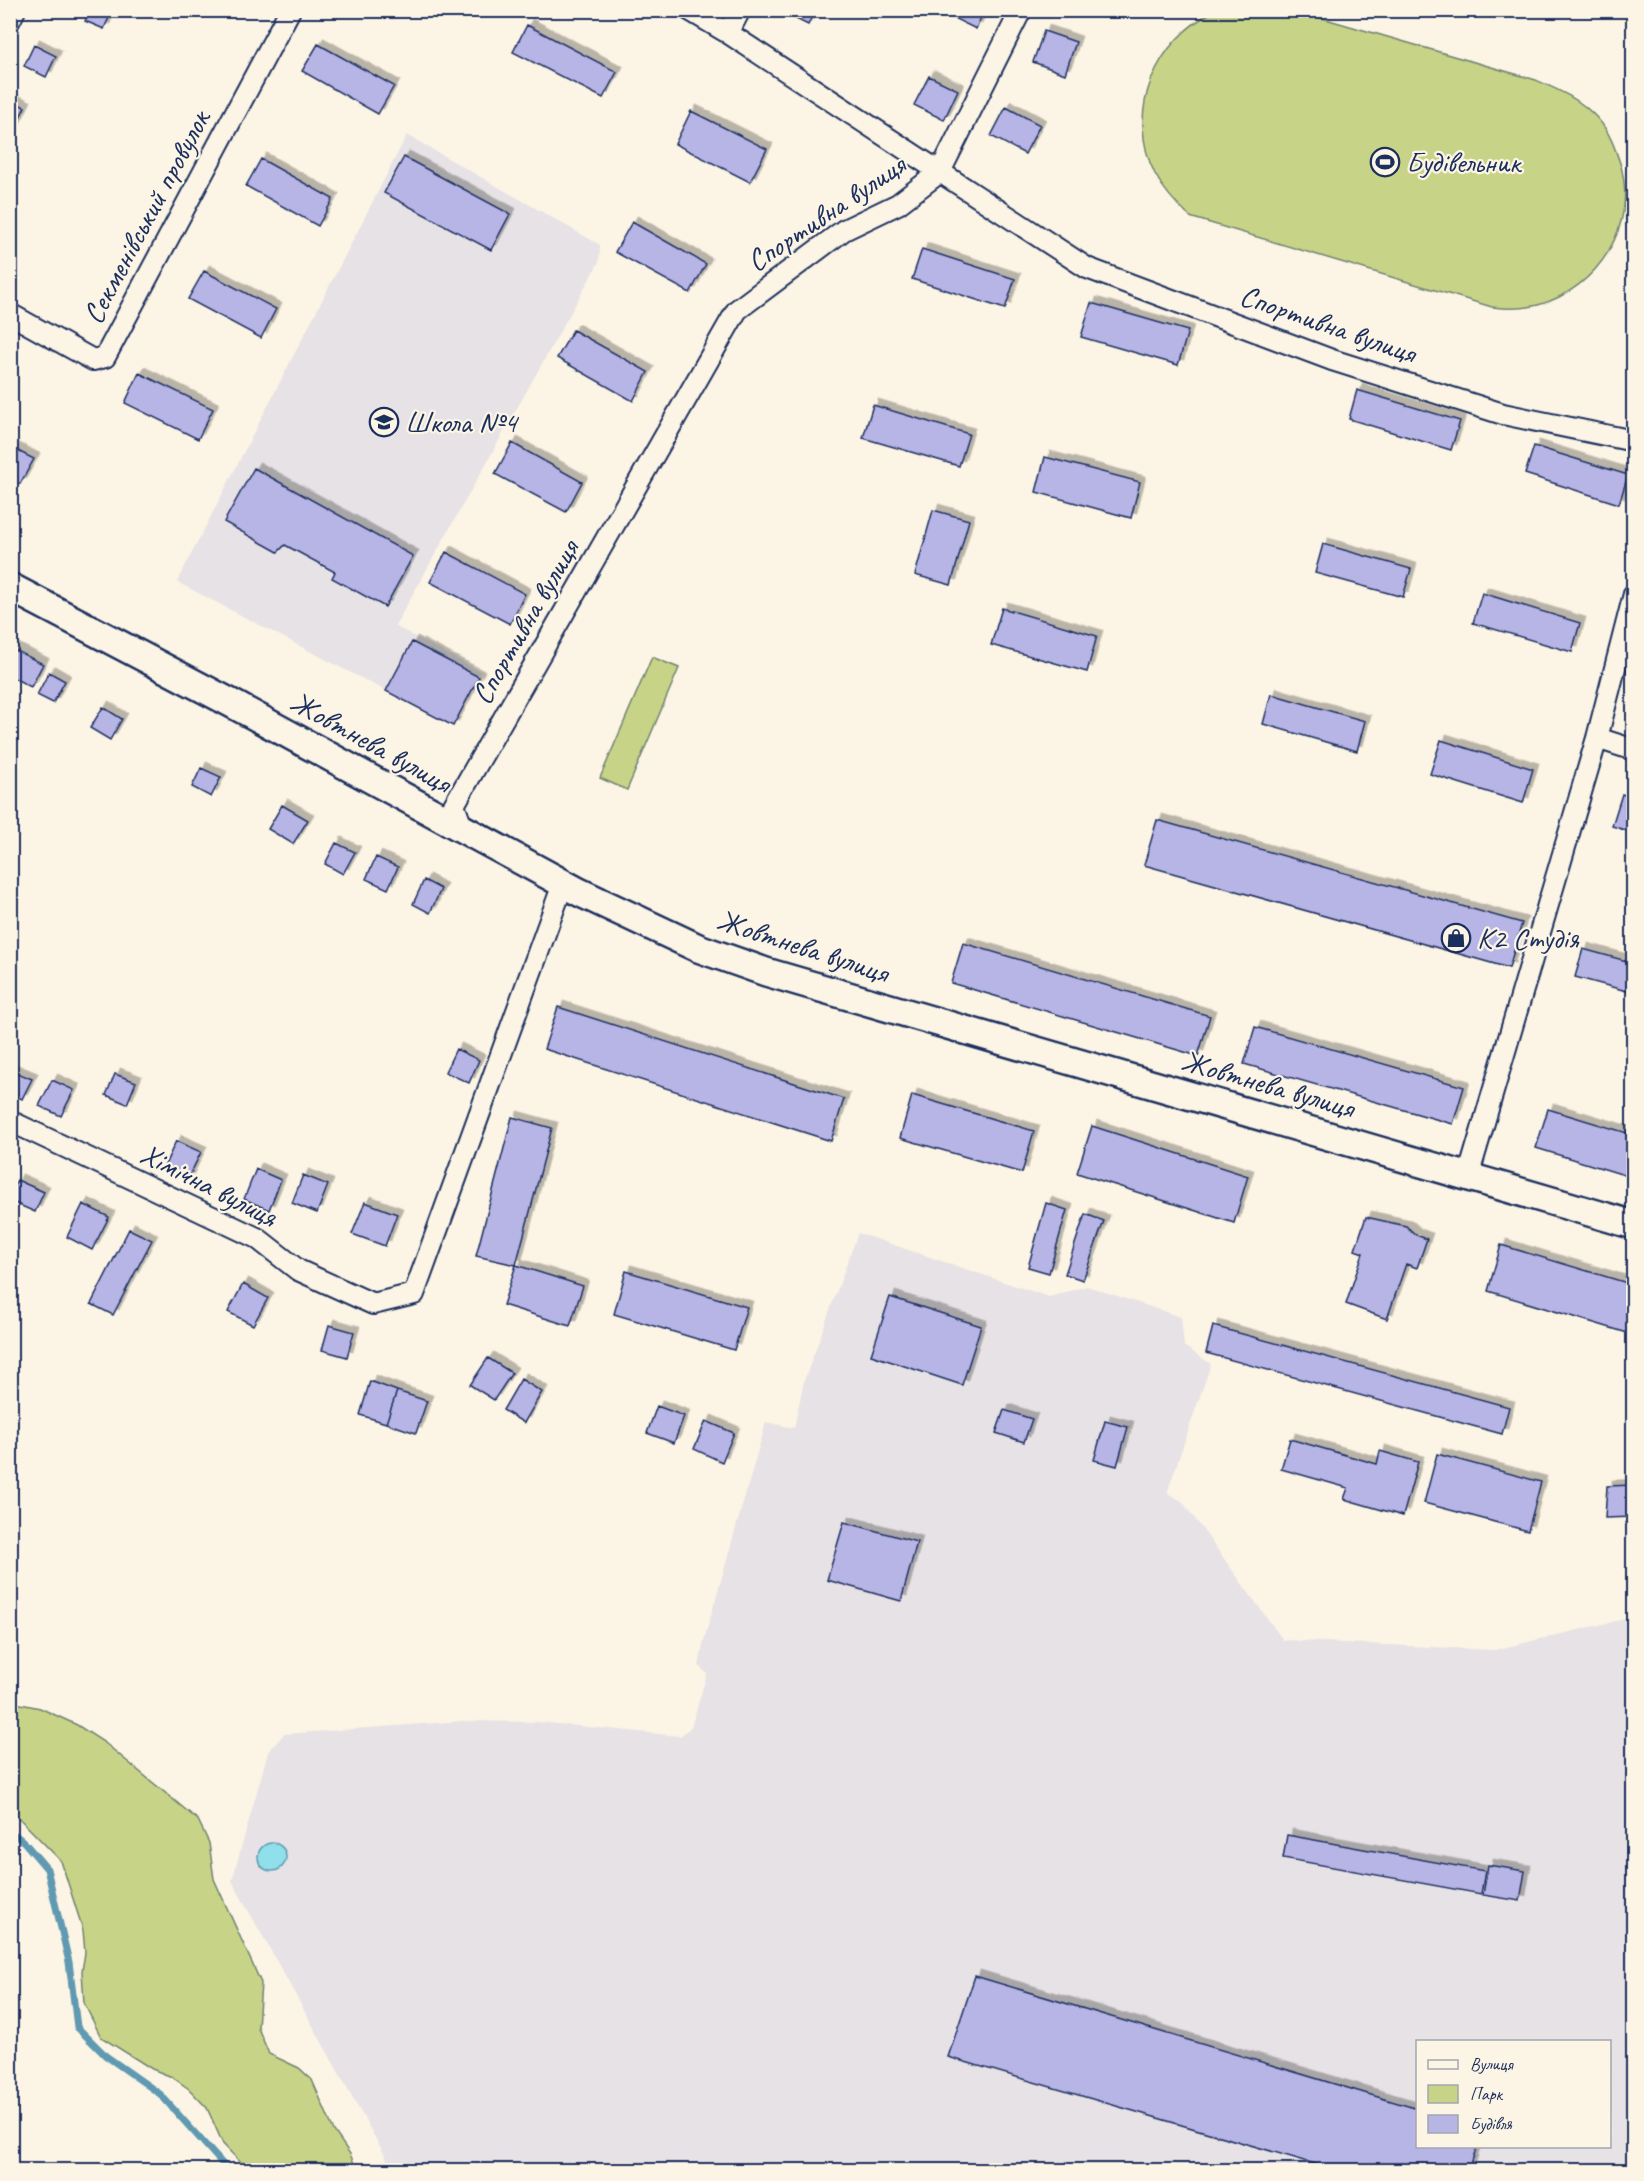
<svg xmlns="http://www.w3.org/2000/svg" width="1644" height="2181" viewBox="0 0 1644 2181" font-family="Caveat,sans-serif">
<defs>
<filter id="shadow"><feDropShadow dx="5.5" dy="-5.5" stdDeviation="0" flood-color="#0004"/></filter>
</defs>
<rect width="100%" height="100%" fill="#fcf5e5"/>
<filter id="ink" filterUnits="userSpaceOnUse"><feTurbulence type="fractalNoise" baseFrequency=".0167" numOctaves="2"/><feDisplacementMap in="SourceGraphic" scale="12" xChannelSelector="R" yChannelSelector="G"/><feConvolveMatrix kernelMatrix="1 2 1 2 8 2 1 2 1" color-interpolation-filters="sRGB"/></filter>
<g filter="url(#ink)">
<!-- built -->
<path fill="#e7e2e5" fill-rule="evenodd" d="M407,135L600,245L599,262L395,626L481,672L453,726L177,582Z
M858,1233L1049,1297L1087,1286L1181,1317L1184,1346L1211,1364L1167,1493L1182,1501L1283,1640L1494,1650L1633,1617V2170H393L232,1881L268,1752L284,1734L463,1721L538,1722L680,1736L691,1727L707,1674L699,1666L704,1640L766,1422L794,1428L804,1381ZM1418,2042H1610V2146H1418Z"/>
<!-- green -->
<path fill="#c7d487" stroke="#718272" stroke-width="1.5" d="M1217,10L1298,11L1536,80C1559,90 1580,99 1598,119C1609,131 1615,148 1620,163C1639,224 1598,289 1538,305C1523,309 1508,309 1492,307L1190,217C1176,204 1164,191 1155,174C1124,112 1156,38 1217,10Z
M652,657L679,668L627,790L600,778Z
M11,1702L40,1708L77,1725L105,1743L198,1820L209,1843L214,1879L261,1983L258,2028L269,2054L299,2068L312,2080L334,2131L350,2154L357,2170H254L242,2164L223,2144L207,2108L189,2089L172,2077L152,2069L101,2037L84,2003L82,1971L85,1953L83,1930L61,1861L11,1810Z"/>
<!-- water -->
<path fill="#8fe0ea" stroke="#6199b2" stroke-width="1.5" d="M258 1857a14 14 0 1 1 28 0a14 14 0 1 1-28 0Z"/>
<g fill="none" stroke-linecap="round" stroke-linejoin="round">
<!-- stream -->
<path stroke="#6199b2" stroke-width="7" d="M10,1831L24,1842L47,1869L69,1962L77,2027L106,2056L160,2094L228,2170"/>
</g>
<!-- building -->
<path fill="#b7b4e6" stroke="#1b2f5e" stroke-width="1.5" filter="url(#shadow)" d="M90,10H100L110,15L104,29L85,21Z
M782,10H815L808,25L782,12Z
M949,10H984L976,29L947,15Z
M527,25L617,72L603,98L513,52Z
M1044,31L1076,42L1065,74L1033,62Z
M318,44L394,86L378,114L302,71Z
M34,45L56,56L46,77L24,66Z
M929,76L958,90L944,120L914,105Z
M10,100L25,107L13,131L10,130Z
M1006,107L1040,125L1025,154L991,136Z
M691,111L767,149L750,182L675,144Z
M404,157L510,214L491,250L384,193Z
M261,159L333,199L318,226L246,186Z
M632,222L706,264L690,293L615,252Z
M922,249L1015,279L1005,309L912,279Z
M204,271L276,309L261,338L188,299Z
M1091,303L1188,331L1178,365L1081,337Z
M573,330L648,372L633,401L557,358Z
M139,373L213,409L198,439L125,403Z
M1357,390L1460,421L1451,450L1349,419Z
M873,405L969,434L959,466L863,438Z
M512,443L582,482L566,512L495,474Z
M1534,446L1628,475L1619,504L1525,474Z
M10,447L34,459L20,484L10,479Z
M1045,457L1140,482L1131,518L1036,492Z
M254,468L413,556L385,607L332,578L335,572L285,545L278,552L224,522Z
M933,510L969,520L951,585L915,575Z
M1323,544L1411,569L1403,597L1315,573Z
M446,552L525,594L510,624L430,582Z
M1482,593L1580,623L1572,652L1473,623Z
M1002,608L1097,636L1087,672L991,645Z
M412,642L479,677L453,726L386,691Z
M13,649L43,664L31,687L10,676V654Z
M49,672L65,681L53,703L37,695Z
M1271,694L1365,721L1357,751L1263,724Z
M103,707L122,719L110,740L90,728Z
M1441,740L1533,769L1523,803L1430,774Z
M201,768L221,777L211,797L192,787Z
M1622,794L1634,798V833L1612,826Z
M282,805L308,820L293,844L268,829Z
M1157,820L1522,923L1509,968L1144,865Z
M336,843L355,852L343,874L325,864Z
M376,857L398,867L388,889L366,879Z
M424,880L441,889L430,913L413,904Z
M963,943L1210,1016L1198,1056L951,983Z
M1583,949L1634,963V993L1575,977Z
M558,1007L844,1099L831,1141L544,1049Z
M1255,1027L1464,1087L1453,1124L1244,1064Z
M456,1049L479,1060L469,1083L445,1072Z
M10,1070L32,1079L22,1099L10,1093Z
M115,1074L136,1082L127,1104L106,1095Z
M52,1080L74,1090L61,1116L39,1106Z
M912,1095L1034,1131L1022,1173L900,1138Z
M1548,1109L1634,1135V1178L1536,1148Z
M512,1117L552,1128L516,1265L476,1256Z
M1092,1126L1248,1176L1234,1223L1077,1173Z
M176,1141L201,1152L188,1179L164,1167Z
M256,1169L281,1180L269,1210L244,1199Z
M303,1175L328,1185L317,1213L292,1203Z
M17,1180L44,1192L35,1212L10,1201V1194Z
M365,1202L397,1214L385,1246L352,1234Z
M1046,1203L1067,1210L1049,1273L1028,1267Z
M83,1204L109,1217L92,1250L67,1237Z
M1085,1214L1104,1221L1083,1280L1065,1274Z
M1366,1217L1406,1226L1416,1235L1427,1239L1417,1268L1406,1264L1387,1319L1346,1304L1363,1253L1355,1250Z
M129,1229L152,1240L113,1315L91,1304Z
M1501,1245L1634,1285V1335L1488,1291Z
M516,1265L583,1286L570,1326L503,1305Z
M626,1271L747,1307L734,1350L614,1314Z
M243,1284L268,1298L253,1325L228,1312Z
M890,1297L981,1326L962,1385L871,1355Z
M329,1325L354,1332L347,1357L322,1350Z
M1213,1326L1509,1407L1502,1434L1206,1353Z
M488,1358L512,1373L494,1400L470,1385Z
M521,1379L542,1392L524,1423L503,1410Z
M370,1381L397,1391L386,1423L360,1415Z
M397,1391L427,1401L416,1433L386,1423Z
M657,1406L684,1416L674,1443L647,1433Z
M1004,1410L1032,1419L1024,1442L996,1433Z
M706,1421L734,1433L722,1462L694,1449Z
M1105,1421L1128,1427L1117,1466L1094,1460Z
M1290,1439L1377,1464L1380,1451L1418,1462L1403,1516L1344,1499L1348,1488L1281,1469Z
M1437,1454L1541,1482L1528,1531L1424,1503Z
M1634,1485V1517L1605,1518L1607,1486Z
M844,1522L917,1542L901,1601L827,1580Z
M1287,1835L1485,1871L1481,1894L1283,1858Z
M1488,1865L1525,1871L1520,1901L1483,1895Z
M975,1976L1418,2109V2146H1477L1469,2170H1336L948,2057Z"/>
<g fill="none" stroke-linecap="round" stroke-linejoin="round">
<!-- street casing -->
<g stroke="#1b2f5e" stroke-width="24">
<path id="street" d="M689,10L728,33L940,172L1021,10
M10,20L15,10
M728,33L740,10
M10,314L93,360L105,357L290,10
M1597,738L1634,750
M463,830L454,805L737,310L844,230L898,204L940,172L1087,268L1332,360L1503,414L1634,441
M10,1121L257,1238L298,1270L373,1304L414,1294L563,884
M1468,1177L1597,738L1634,594"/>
</g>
<!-- secondary casing -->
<g stroke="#1b2f5e" stroke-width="32">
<path id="secondary" d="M10,587L231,703L579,892L698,948L766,972L1634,1225"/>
</g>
<!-- street -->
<use href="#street" stroke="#fcf5e5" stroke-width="20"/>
<!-- secondary -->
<use href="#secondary" stroke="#fcf5e5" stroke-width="27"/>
</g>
</g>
<!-- icons -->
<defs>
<g id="stadium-ring" transform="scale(1.5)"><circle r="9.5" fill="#fcf5e5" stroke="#1b2f5e" stroke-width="1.5"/><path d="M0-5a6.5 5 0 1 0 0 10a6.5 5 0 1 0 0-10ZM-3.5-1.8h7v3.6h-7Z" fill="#1b2f5e"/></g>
<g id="school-ring" transform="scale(1.5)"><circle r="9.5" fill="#fcf5e5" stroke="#1b2f5e" stroke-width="1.5"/><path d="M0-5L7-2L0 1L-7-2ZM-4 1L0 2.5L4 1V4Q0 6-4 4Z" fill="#1b2f5e"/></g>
<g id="shop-ring" transform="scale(1.5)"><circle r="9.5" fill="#fcf5e5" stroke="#1b2f5e" stroke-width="1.5"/><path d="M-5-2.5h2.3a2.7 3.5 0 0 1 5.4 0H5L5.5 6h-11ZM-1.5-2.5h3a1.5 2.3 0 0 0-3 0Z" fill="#1b2f5e"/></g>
</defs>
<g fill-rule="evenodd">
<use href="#stadium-ring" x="1385" y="162"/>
<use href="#school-ring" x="384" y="422"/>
<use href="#shop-ring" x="1456" y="938"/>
</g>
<g text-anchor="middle" stroke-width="4.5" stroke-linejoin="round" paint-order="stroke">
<!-- poi labels -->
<g font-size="30" fill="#1b2f5e" stroke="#fcf5e5" text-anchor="start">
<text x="1406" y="172">Будівельник</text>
<text x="405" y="432">Школа №4</text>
<text x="1477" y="948">К2 Студiя</text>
</g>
<!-- street labels -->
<g font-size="30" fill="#1b2f5e" stroke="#fcf5e5">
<text transform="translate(826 213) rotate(-34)" y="10">Спортивна вулиця</text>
<text transform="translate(146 217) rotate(-62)" y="10">Секменівський провулок</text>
<text transform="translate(1328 324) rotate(19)" y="10">Спортивна вулиця</text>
<text transform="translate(525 622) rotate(-60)" y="10">Спортивна вулиця</text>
<text transform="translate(371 742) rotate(29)" y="10">Жовтнева вулиця</text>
<text transform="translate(803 946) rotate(18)" y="10">Жовтнева вулиця</text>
<text transform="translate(1268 1084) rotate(16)" y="10">Жовтнева вулиця</text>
<text transform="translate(209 1185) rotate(27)" y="10">Хімічна вулиця</text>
</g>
</g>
<!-- margin -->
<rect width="1644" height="2181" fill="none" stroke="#fcf5e5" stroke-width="36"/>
<rect x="18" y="18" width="1608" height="2145" fill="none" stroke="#1b2f5e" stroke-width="2" filter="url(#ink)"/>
<!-- legend -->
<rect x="1416" y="2040" width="195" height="108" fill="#fcf5e5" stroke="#a2a6af" stroke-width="1.5"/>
<rect x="1428" y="2060" width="30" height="9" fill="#fcf5e5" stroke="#a2a6af" stroke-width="1.5"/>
<text x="1470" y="2070" font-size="18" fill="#1b2f5e">Вулиця</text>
<rect x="1428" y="2085" width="30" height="18" fill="#c7d487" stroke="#a2a6af" stroke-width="1.5"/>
<text x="1470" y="2100" font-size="18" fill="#1b2f5e">Парк</text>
<rect x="1428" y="2115" width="30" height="18" fill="#b7b4e6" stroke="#a2a6af" stroke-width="1.5"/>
<text x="1470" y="2130" font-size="18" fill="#1b2f5e">Будівля</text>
</svg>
